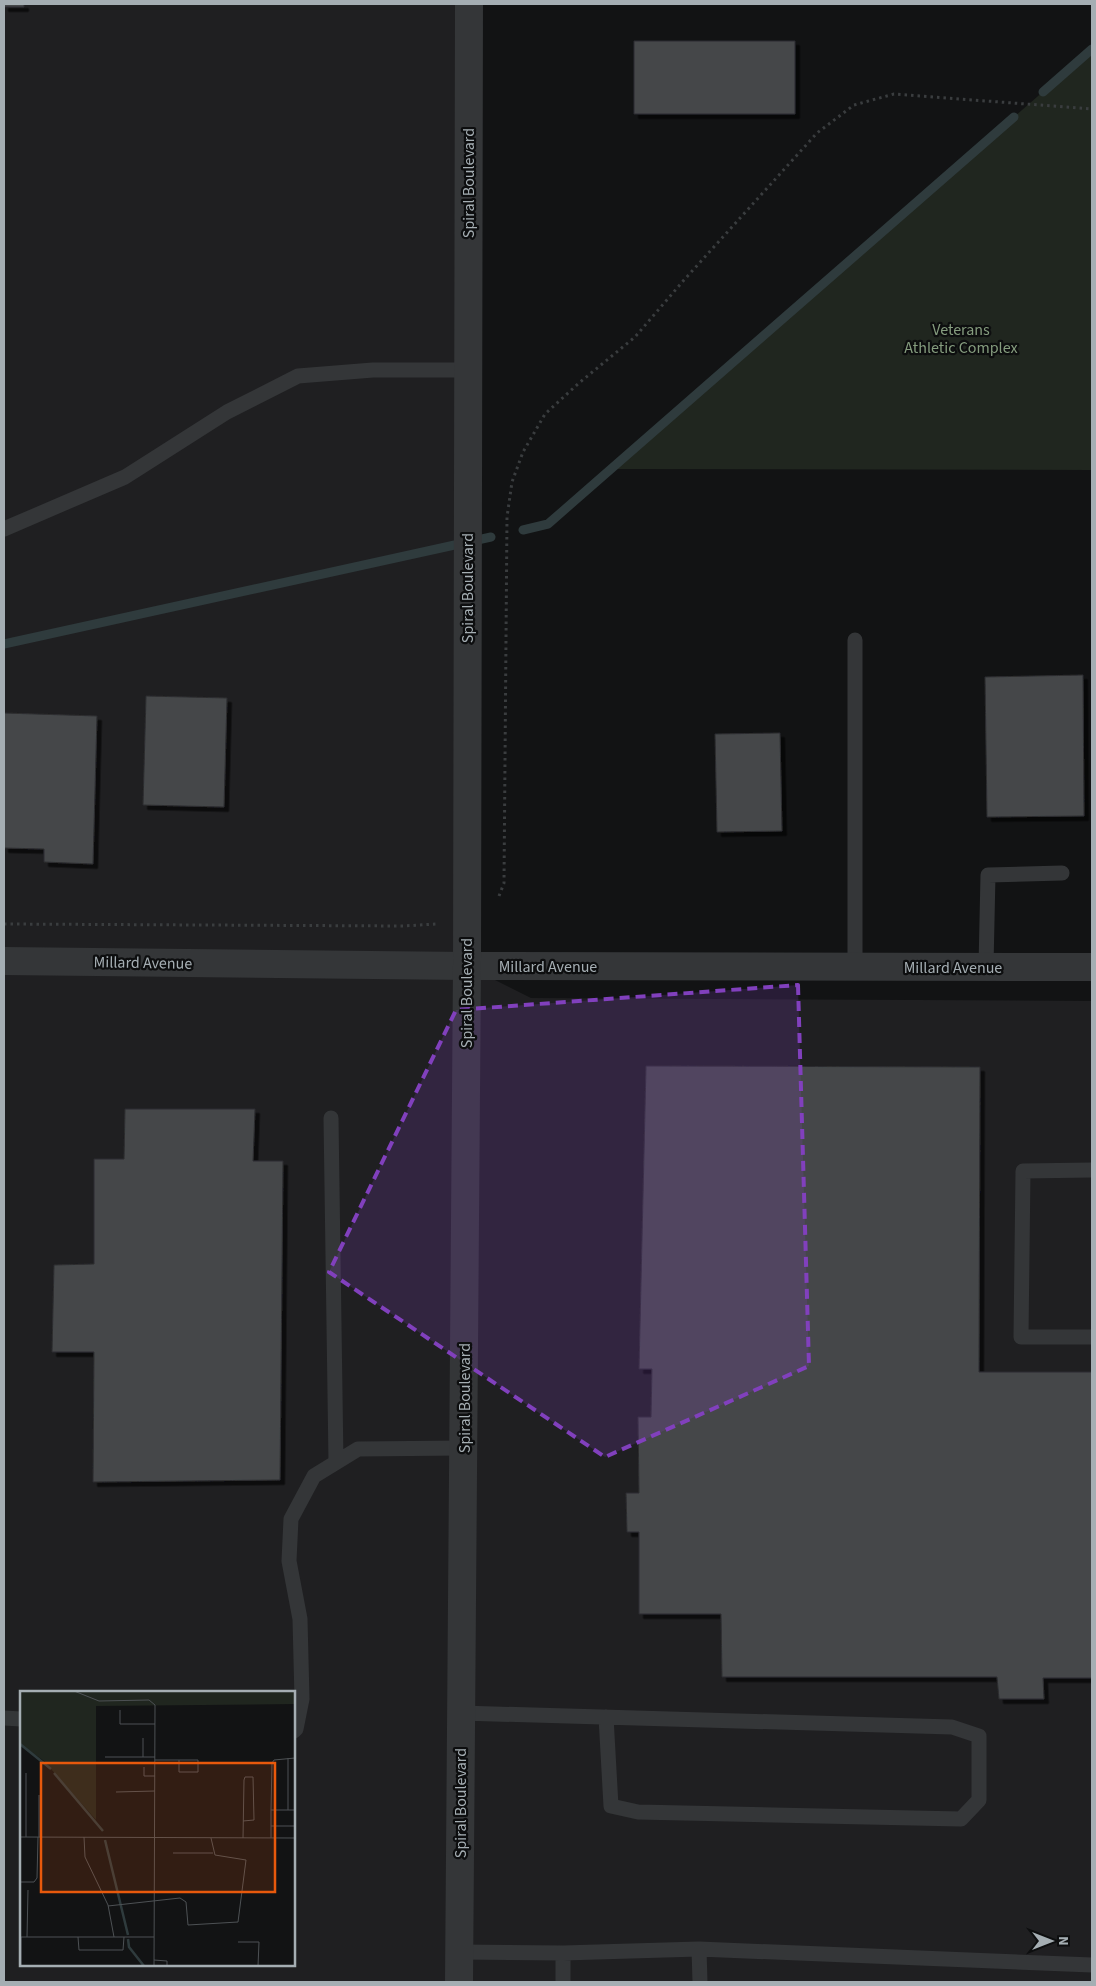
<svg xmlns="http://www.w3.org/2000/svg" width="1096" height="1986" viewBox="0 0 1096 1986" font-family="'Source Sans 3',sans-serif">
<defs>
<filter id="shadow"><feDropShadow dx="4.5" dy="4.5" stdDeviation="0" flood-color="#0009"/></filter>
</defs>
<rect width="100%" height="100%" fill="#121314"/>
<!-- built -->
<path fill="#1f1f21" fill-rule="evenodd" d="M4,4H469L467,966L531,998L1092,1001V1982H4ZM21,1692H294V1965H21Z"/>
<!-- green -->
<path fill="#20261f" d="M1092,49V470L611,469Z"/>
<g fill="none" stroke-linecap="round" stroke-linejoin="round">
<!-- stream -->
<path stroke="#2f3b3d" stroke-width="9" d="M1043,92L1092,49
M523,530L548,524L1014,117
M4,644L491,537"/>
</g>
<!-- building -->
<path fill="#444749" stroke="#2d2d30" filter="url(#shadow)" d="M4,4H24V7H4Z
M634,41H795V114H634Z
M1083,675L1084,816L987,817L985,677Z
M146,696L227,698L224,807L143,805Z
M4,713L97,716L93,864L44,862V849L4,848Z
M780,733L782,831L717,832L715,734Z
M646,1066L980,1067L979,1372H1092V1678H1043L1044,1699H999L997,1677H722L721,1614H639V1532H627L626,1493H639L638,1417H651L652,1369H639Z
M125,1109H255L253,1161H283L280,1480L93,1482L94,1352H52L54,1265L94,1264V1159H124Z"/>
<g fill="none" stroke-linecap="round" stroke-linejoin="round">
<!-- path -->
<path stroke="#3a3d3f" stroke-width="3" stroke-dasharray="2.5 4" stroke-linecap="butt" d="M499,896L504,883L507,517L512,482L523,452L545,414L579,383L635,337L684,280L817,133L854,105L894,94L1092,109
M4,924L403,926L437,924"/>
<!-- service -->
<path stroke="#343638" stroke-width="15" d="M4,529L125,477L227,412L298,376L373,370H468
M855,640V966
M986,966L988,875L1062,873
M331,1118L336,1462
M1092,1170L1023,1171L1021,1337H1092
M461,1713L952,1727L979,1736V1800L961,1819L638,1812L611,1806L606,1717
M4,1718L21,1719
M294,1731L296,1729L302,1699L300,1619L289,1561L291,1519L314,1476L358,1449L463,1448
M699,1949L1092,1965
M459,1952L563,1953V1982
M563,1953L699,1949L700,1982"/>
<!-- minor -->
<path stroke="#343638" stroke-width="28" d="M4,961L467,966L1092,967"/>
<!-- tertiary -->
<path stroke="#343638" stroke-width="28" d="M459,1982L467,966L469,4"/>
</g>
<!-- marked area -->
<path fill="#8140bd" fill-opacity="0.2" stroke="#8140bd" stroke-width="4" stroke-dasharray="10 6" stroke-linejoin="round" d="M798,985L809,1366L605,1457L329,1272L456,1010Z"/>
<g text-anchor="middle" stroke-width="4.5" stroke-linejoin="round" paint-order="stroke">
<!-- street labels -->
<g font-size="16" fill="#a5aeb3" stroke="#0d0e0f">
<text transform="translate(468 183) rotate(-90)" y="6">Spiral Boulevard</text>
<text transform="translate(467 588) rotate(-90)" y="6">Spiral Boulevard</text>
<text transform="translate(143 962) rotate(1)" y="6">Millard Avenue</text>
<text x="548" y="972">Millard Avenue</text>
<text x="953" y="973">Millard Avenue</text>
<text transform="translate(466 993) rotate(-90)" y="6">Spiral Boulevard</text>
<text transform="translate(464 1398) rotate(-90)" y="6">Spiral Boulevard</text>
<text transform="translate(460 1803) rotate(-90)" y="6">Spiral Boulevard</text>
</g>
<!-- park labels -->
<g font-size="16" fill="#859c7e" stroke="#0d0e0f">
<text x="961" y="335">Veterans<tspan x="961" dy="18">Athletic Complex</tspan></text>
</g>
</g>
<!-- overview -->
<g transform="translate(20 1691)">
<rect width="275" height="275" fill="#121314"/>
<path d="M0,0H275V13L76,15V129L24,70L0,53Z" fill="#20261f"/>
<path fill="none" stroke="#2f3b3d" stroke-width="2.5" d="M0,53L31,78M34,82L83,140M85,149L108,244M108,248L109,256L124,275"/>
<path fill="none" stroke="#4d5154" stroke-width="1" d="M54,0L79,10L129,9L135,14L134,275M100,19V33H135M123,47V66M85,66H135M268,67V119M135,69H178V81H159V69M124,76V85H135M96,101L135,100M19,104V146M251,119L252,72L254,69L275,67M251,135V119H275M0,146L275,147M6,146V82M64,146L65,166L88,214L94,246M223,147L224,89L225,86H233L234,129L223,130M251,147V135H275M153,162H193M0,191H14L17,187L18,146M88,215L160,207L166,211L168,234L218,231L226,169L195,164L191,147M0,246H134M7,246L8,199M58,246L59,259H103L104,246M218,251H239L238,275M134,269L147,270V275M1,275V246"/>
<path fill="#e8590c" fill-opacity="0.15" stroke="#e8590c" stroke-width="2.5" d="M21,72H255V201H21Z"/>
<rect width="275" height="275" fill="none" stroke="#a5aeb3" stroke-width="2.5"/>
</g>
<!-- border -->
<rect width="1096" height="1986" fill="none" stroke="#a5aeb3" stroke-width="10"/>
<!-- north arrow -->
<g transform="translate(1051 1941) rotate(90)" stroke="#0d0e0f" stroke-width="4" paint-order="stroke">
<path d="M0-4L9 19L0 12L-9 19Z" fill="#a5aeb3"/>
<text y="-8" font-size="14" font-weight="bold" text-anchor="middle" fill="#a5aeb3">N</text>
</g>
</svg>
